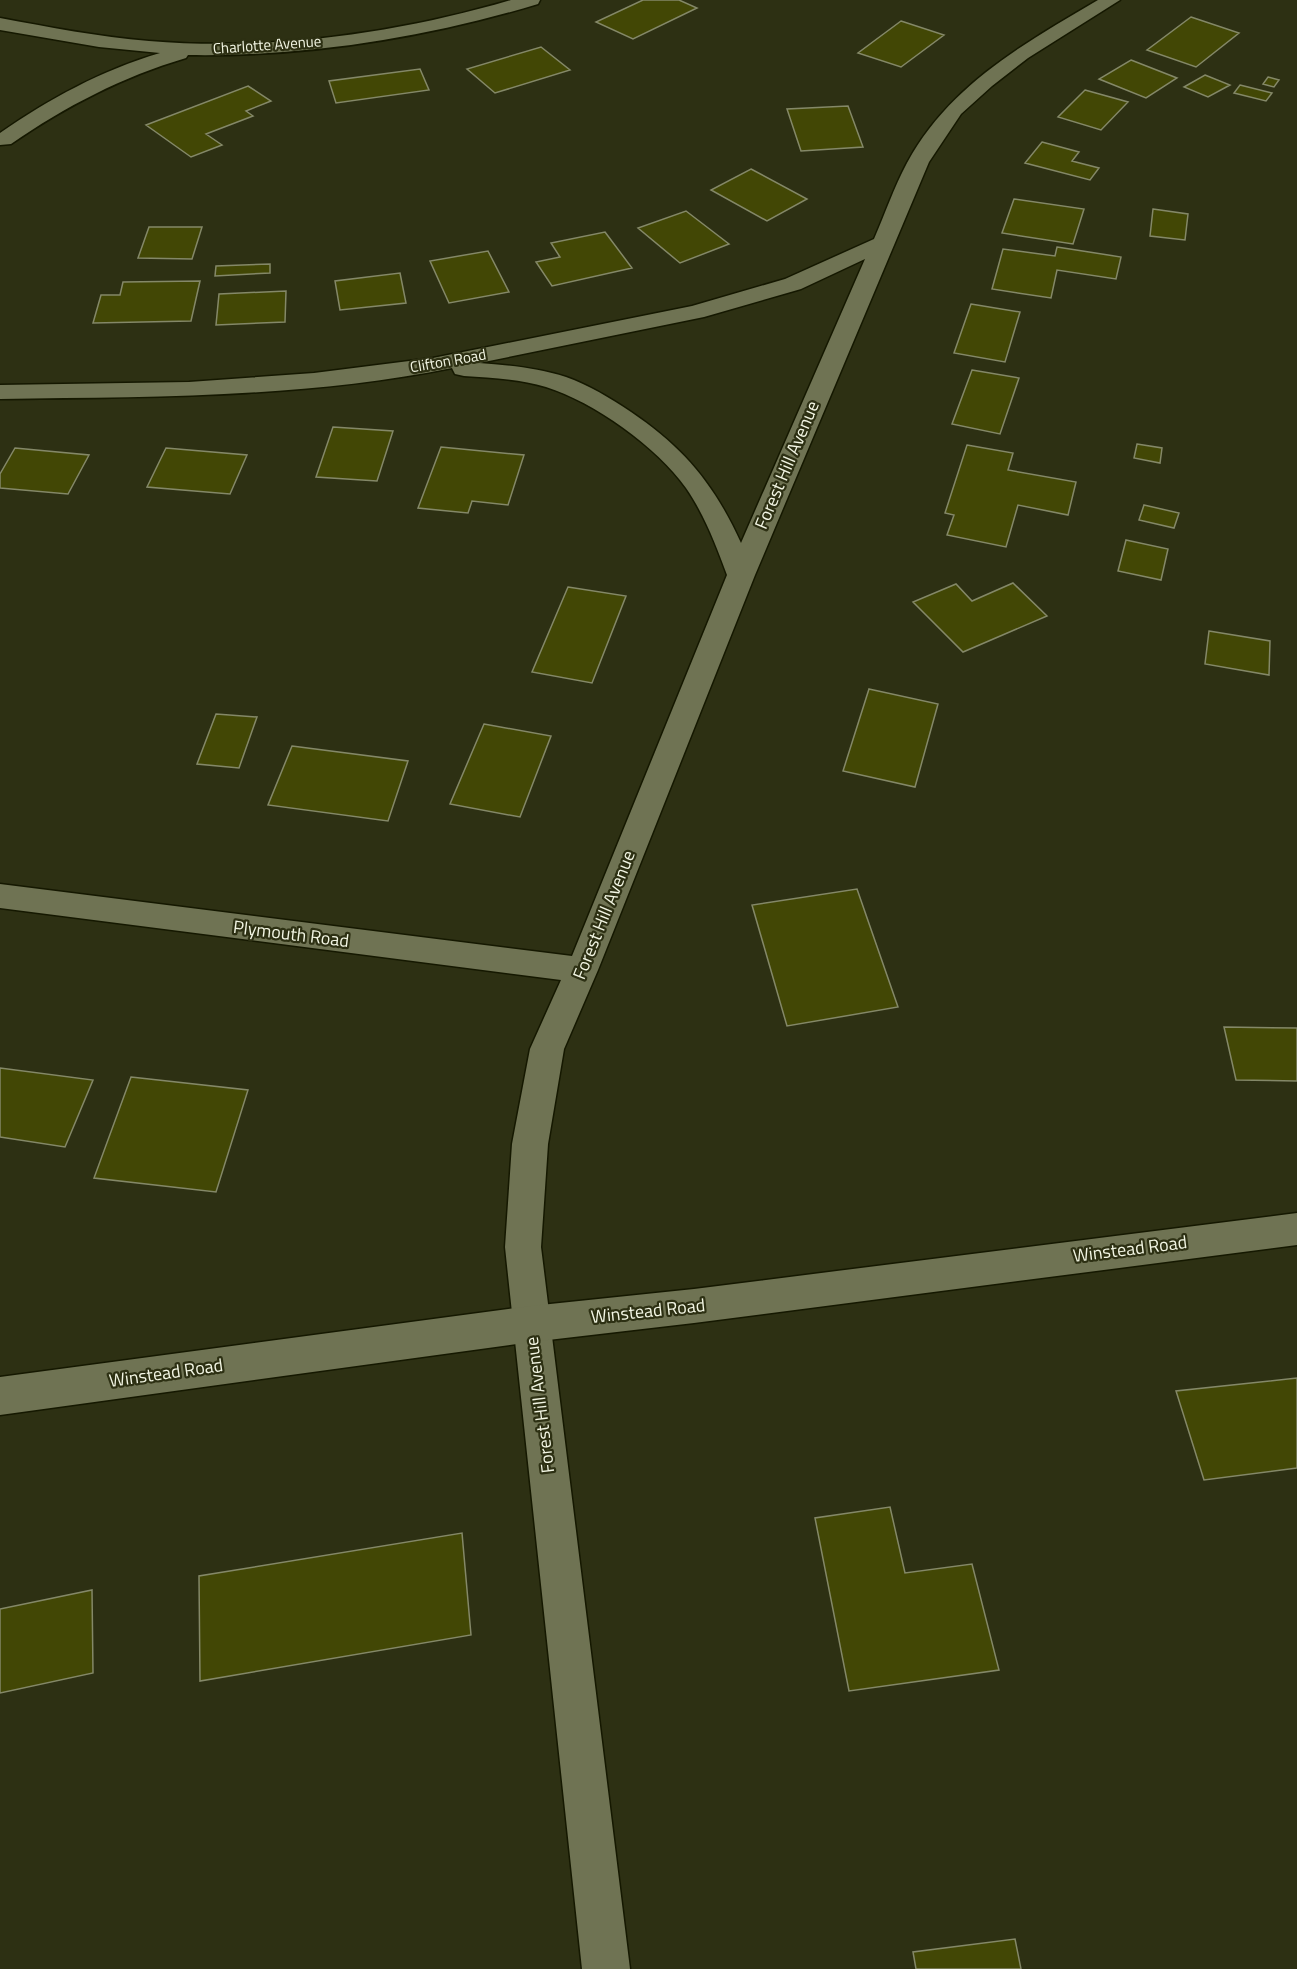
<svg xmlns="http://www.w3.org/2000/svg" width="1297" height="1969" viewBox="0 0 1297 1969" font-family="'Titillium Web',sans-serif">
<rect width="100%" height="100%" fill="#2d3013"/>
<!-- building -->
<path fill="#424705" stroke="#848868" stroke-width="1.5" d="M643,0H679L697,8L633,39L596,22Z
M1191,17L1239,33L1196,67L1147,50Z
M901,21L944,35L901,67L858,53Z
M541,47L570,70L495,93L467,69Z
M1131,60L1177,78L1146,98L1099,79Z
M420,69L429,90L336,103L329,81Z
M1205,75L1230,85L1208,97L1184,87Z
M1268,77L1279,80L1274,87L1263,84Z
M1240,85L1272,93L1266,101L1234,93Z
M248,86L271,101L246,111L253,116L206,134L222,145L191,157L146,125Z
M1085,90L1128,102L1101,130L1058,117Z
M848,106L863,147L801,151L787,109Z
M1042,142L1079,152L1072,161L1099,168L1090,180L1025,163Z
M751,169L807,199L767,221L711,190Z
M1014,199L1084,209L1073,244L1002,233Z
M1153,209L1188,214L1185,240L1150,236Z
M686,211L729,244L680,263L638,228Z
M149,227H202L192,259L138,258Z
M605,232L632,268L552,286L536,262L560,257L551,243Z
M1057,247L1121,257L1116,279L1057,270L1051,298L992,289L1003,249L1055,256Z
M488,251L509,292L449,303L430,261Z
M270,264V273L215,276L216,266Z
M400,273L406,303L340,310L335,281Z
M200,281L191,321L93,323L101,295H120L123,282Z
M286,291L285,322L216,325L219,294Z
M971,304L1020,312L1005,362L954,353Z
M972,370L1019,378L1000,434L952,424Z
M333,427L393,431L377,481L316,477Z
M1137,444L1162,448L1160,463L1134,458Z
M967,445L1013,453L1008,470L1076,482L1068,515L1018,505L1006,547L947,535L954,515L945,513Z
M441,447L524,455L508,505L472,501L468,513L418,508Z
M15,448L89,455L68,494L0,488V474Z
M166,448L247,455L230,494L147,487Z
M1144,505L1179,513L1174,528L1139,520Z
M1126,540L1168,549L1161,580L1118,571Z
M1013,583L1047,616L963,652L913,602L956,584L972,601Z
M568,587L626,596L592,683L532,672Z
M1209,631L1270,641L1269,675L1205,664Z
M869,689L938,704L915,787L843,771Z
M216,714L257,717L239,768L197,764Z
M484,724L551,736L520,817L450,804Z
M292,746L408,761L388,821L268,805Z
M857,889L898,1007L787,1026L752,905Z
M1224,1027L1297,1028V1081L1236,1080Z
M0,1068L93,1080L65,1147L0,1137Z
M131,1077L248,1090L216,1192L94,1178Z
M1297,1378V1468L1204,1480L1176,1391Z
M890,1507L905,1573L972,1564L999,1670L849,1691L815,1518Z
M462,1533L471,1635L200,1681L199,1576Z
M92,1590L93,1673L0,1693V1609Z
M1015,1939L1021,1969H916L913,1952Z"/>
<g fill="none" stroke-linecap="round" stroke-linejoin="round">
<!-- minor casing -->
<g stroke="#151800" stroke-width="3">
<path id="minor" d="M511,0H540L538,4C425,38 306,57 188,55L186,58C122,77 66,106 11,144L0,145V133C49,99 102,70 160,53L99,47L0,30V18C49,27 99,37 149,41C269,51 396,34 511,0Z
M1098,0H1120L1028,58L992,86L961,114L929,162L755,575L598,970L564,1049L548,1144L541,1247L630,1969H582L505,1247L512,1144L530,1049L561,980L0,908V884L572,956L727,575C716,545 704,514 686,488C657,447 594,402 546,387C520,379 491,378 464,376L455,374L452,368C304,398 150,397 0,399V385L189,382L314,373L433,358L692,306L785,279L874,239C885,214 894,187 907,163C949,85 1025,43 1098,0ZM865,259L741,543C714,484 684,448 631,412C610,398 589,385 566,377C538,368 508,365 479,363L704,317L801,289Z"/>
</g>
<!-- tertiary casing -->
<g stroke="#151800" stroke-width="3">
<path id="tertiary" d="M1297,1213V1245L694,1323L531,1342L0,1415V1377L531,1306L694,1289Z"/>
</g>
<!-- minor -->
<use href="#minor" fill="#6f7353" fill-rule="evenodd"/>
<!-- tertiary -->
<use href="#tertiary" fill="#6f7353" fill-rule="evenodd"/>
</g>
<g text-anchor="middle" stroke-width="4.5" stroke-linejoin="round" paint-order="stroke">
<!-- far-street labels -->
<g font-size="15" fill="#f3f6e4" stroke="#2d3013">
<text transform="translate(267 45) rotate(-4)" y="5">Charlotte Avenue</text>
<text transform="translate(448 361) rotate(-10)" y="5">Clifton Road</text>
</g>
<!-- street labels -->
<g font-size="18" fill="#f3f6e4" stroke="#2d3013">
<text transform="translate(787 465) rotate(-67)" y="6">Forest Hill Avenue</text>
<text transform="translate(604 915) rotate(-68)" y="6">Forest Hill Avenue</text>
<text transform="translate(291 934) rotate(7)" y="6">Plymouth Road</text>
<text transform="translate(1130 1249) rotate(-7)" y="6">Winstead Road</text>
<text transform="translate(648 1311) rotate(-6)" y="6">Winstead Road</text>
<text transform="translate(166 1373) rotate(-8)" y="6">Winstead Road</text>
<text transform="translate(540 1405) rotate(-97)" y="6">Forest Hill Avenue</text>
</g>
</g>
</svg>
